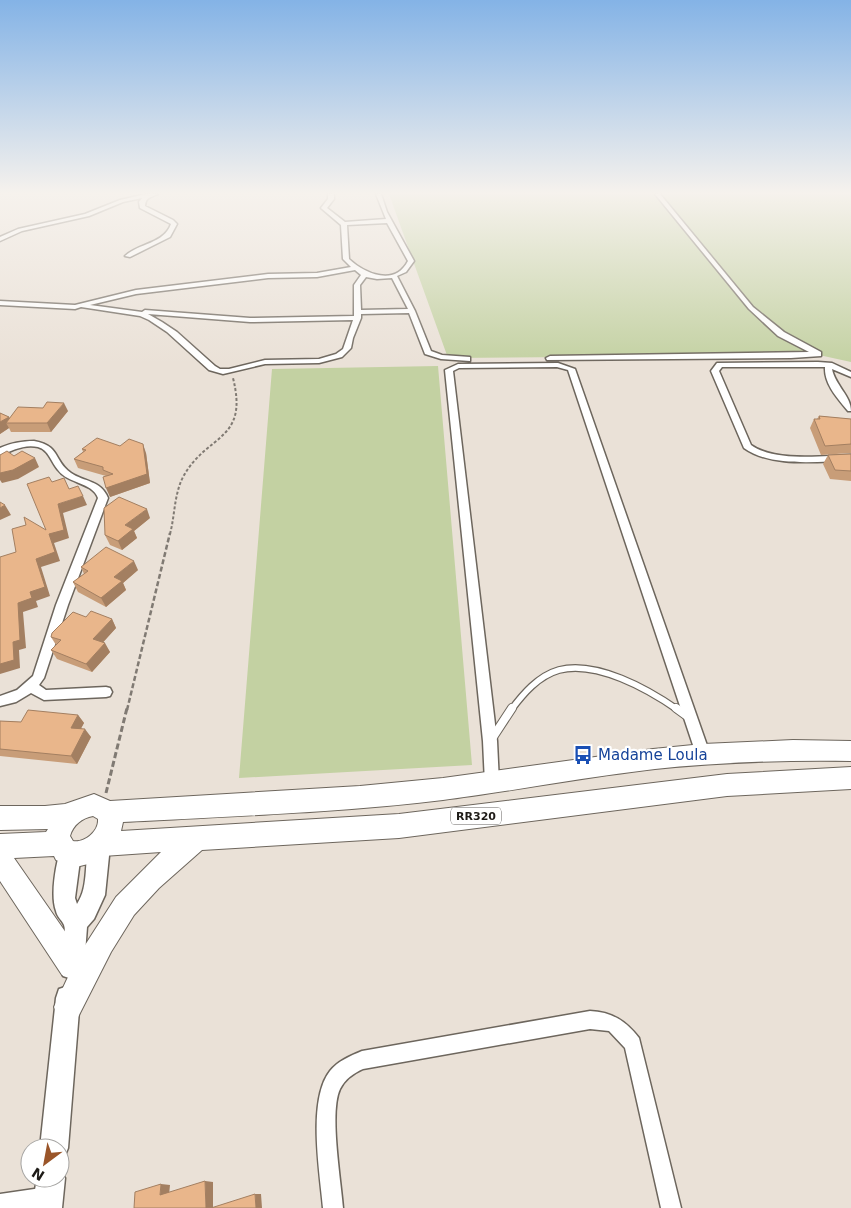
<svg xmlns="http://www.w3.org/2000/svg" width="851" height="1208" viewBox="0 0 851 1208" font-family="'DejaVu Sans',sans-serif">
<rect width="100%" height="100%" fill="#eae1d7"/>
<!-- green -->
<path fill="#c3d1a2" d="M389,194H851V362L819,355L448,358Z
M438,366L472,765L239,778L272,369Z"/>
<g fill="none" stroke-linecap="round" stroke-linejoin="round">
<!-- lane-far1 casing -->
<g stroke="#6d665d" stroke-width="8">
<path id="lane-far1" d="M511,710C523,694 538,676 559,670C596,660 648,689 678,710"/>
</g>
<!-- lane casing -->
<g stroke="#6d665d" stroke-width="10">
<path id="lane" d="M676,708L687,716
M493,737L512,708"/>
</g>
<!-- street casing -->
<g stroke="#6d665d" stroke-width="3">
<path id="street" d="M146,194H158C152,197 145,197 145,206L173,220L177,224L170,237L130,257L125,256C139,243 164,244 171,224L140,208L139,202L142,198L123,202L89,216L22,231L0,241V237L18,229L85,214L120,200Z
M328,194H334V199L327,208L345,222L386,219L376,194H381L387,212L414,261L406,272L397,276L415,311L431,351L442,355L470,357V361L441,359L425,354L409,313L361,314V318L353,338L351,348L342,357L319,363L265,364L223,374L209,370L167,332L149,320L140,316L81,307L75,309L0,305V301L75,305L136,290L268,274L317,273L351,267L343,259L341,225L321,208L328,199ZM387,223L408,261C394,288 363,272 349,259L347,225ZM355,270L361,275L354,285V316L250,318L145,310L142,312L90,305L136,294L268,278L317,277ZM366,277L377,279L392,278L408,309L361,310L360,285ZM148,314L250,322L353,320L343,349L336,354L319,359L265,360L229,369H220L215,366L177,332L162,322Z
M655,194H660L753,307L784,332L821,352V356L791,358L547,360L546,358L550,356L809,352L778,336L749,309Z
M818,362L832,363L851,372V377L832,369C835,385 851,396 851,411H848C838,399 824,384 825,367H722L719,371L751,445C775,462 822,456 851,455V461C818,461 772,468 744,448L711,371L717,363Z
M558,363L575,369L710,754L708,758L703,760L698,758L696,754L568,370L557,367L459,368L453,371L497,741L499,783L497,788L492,789L487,788L485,783L483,741L445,370L458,364Z
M34,441C61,446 53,460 71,473C84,482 101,480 108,498L68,605L44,678L39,685L46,690L106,687L110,688L112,692L110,696L106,697L44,700L31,693L16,702L0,706V696L17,690L33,676L56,605L98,498C92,482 68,484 58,470C51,462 49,450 38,447C23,444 13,451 0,455V448C11,443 22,441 34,441Z
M590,1011C612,1012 626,1021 639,1038L681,1208H661L625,1048L609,1031L590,1029L363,1069C354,1073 345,1079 340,1089C329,1112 341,1181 343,1208H323C320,1173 307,1100 330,1071C338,1061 350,1056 362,1051Z
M48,1187L55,1190L58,1197L55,1204L42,1208H0V1194Z"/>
</g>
<!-- secondary casing -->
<g stroke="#6d665d" stroke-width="3">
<path id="secondary" d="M99,835L107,839L110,846L105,895L94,919L87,927L84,967L81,976L72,979L63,976C56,958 68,936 64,925C62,920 57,917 56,911C50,895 56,862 62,845L70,842L78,845L81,853L75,898L77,904C90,885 83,859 91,839Z
M68,986L77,989L80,998L68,1148L64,1158L60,1160V1148H40L56,998L59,989Z
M60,1167L65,1178L62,1208H32L37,1178H60Z"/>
</g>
<!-- primary casing -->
<g stroke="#6d665d" stroke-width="2">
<path id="primary" d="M793,740L851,741V761C786,760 720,762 655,769C584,777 514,791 443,800C337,813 230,816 123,822L121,831L399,814L727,774L851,767V789L727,796L399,838L202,850L159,888L134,915L111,952L78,1017L68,1021L58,1017L54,1007L68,977L62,975L0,881V834L46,832L48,829L0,830V806H45L65,804L94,794L110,801L360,786L443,778L653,749L703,744ZM93,816L98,819C99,831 85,843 73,841L70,836C73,825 82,818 93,816ZM161,852L116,897L80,953L14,858L54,856L56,860L76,867L88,864L103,856Z"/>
</g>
<!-- path-far2 -->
<path stroke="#807a73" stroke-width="2" stroke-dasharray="3 2" stroke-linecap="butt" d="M170,534C175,515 174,495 183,477C207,433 249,442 233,378"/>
<!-- path-far1 -->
<path stroke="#807a73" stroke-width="2.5" stroke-dasharray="5 2.5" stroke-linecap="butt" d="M127,710L170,533"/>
<!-- path -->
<path stroke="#807a73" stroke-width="3" stroke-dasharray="6 3" stroke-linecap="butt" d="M106,793L127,708"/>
<!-- lane-far1 -->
<use href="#lane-far1" stroke="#fff" stroke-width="5.5"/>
<!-- lane -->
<use href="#lane" stroke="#fff" stroke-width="8"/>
<!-- street -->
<use href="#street" fill="#fff" fill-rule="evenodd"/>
<!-- secondary -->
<use href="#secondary" fill="#fff" fill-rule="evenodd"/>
<!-- primary -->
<use href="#primary" fill="#fff" fill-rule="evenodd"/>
</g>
<!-- wall -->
<path fill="#c89d78" d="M68,411L51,432H11L9,428L0,434V413L9,417L10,418Z
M819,416L851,419V453L821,455L810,428L814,419H817Z
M120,446L146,453L150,483L110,497L106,476L78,468L74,459L83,452L82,449Z
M851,454V481L830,479L823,464L828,455Z
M150,518L134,531L137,538L122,550L110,545L105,535Z
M81,567L138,570L123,583L126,590L106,607L78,592L73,582L84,574Z
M86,617L112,619L116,628L103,642L110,652L92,672L57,659L51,650L56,645L51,637Z
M78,715L84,723L81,728L91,737L77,764L0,756V721L21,722Z"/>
<!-- shaded-wall -->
<path fill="#a37f61" d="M64,403L68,411L51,432L47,423Z
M9,417L12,423H6L9,428L0,434V422Z
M143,444L146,453L150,483L110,497L106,488Z
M35,458L39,467L18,479L2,483L0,480V473Z
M83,496L87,505L63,513L69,538L54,543L60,561L41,567L50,596L36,601L38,607L23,612L26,648L19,650L20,668L0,674V664L13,642L18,603L30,592L36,559L49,534L58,504Z
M5,505L11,515L0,520V508Z
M147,509L150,518L134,531L137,538L122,550L118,541L125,525Z
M134,561L138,570L123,583L126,590L106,607L101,598L114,577Z
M112,619L116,628L98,648L93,639Z
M105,643L110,652L92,672L86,664Z
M78,715L84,723L77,736L71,728Z
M85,729L91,737L77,764L71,756Z
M205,1181L213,1182V1208H206Z
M161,1184L170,1185L169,1195H160Z
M255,1194H261L262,1208H256Z"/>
<!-- building -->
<path fill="#e9b68b" stroke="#a37f61" d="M47,402L64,403L47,423H6L18,407L43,408Z
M0,413L9,417L0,422Z
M819,416L851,419V444L825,446L814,419H820Z
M97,438L120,446L129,439L143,444L147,474L106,488L103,477L113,474L103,470V467L74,459L86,450L82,449Z
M7,451L14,456L22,451L35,458L13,470L0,473V455Z
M851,454V471L835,470L828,455Z
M49,477L52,482L64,478L69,489L78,486L83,496L58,504L64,530L49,534L55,552L36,559L45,587L30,592L32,598L18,603L20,640L13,642L14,660L0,664V557L16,552L12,529L26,525L24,517L46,530L27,484Z
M119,497L147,509L125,525L133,529L118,541L105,535L104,508Z
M0,502L5,505L0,508Z
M106,547L134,561L114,577L122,581L101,598L73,582L88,571L81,567Z
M91,611L112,619L93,639L105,643L86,664L51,650L61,640L51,637L52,633L73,612L86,617Z
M28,710L78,715L71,728L85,729L71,756L0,749V721L21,722Z
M205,1181L206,1208H134L135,1192L161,1184L160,1195Z
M255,1194L256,1208H211Z"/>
<!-- sky -->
<linearGradient id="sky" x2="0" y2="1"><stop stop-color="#84b3e6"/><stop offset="0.53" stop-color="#f6f2ed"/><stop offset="1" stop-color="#f6f2ed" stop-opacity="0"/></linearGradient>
<rect width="851" height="364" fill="url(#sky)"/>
<!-- icons -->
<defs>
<g id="bus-bare" transform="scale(1.5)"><path d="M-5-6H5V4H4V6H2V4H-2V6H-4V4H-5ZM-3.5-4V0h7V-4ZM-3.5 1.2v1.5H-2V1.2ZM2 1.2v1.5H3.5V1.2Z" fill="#1a4fb4" stroke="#fff" stroke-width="2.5" paint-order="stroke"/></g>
</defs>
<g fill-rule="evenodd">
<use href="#bus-bare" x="583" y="755"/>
</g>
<g text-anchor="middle" stroke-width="4.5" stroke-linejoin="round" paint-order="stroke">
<!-- shield labels -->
<rect fill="#fff" stroke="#625f5d" stroke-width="1" x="451" y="807.5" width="50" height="17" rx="4"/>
<g font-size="11" font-weight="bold" fill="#1e1b17">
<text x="476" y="820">RR320</text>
</g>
<!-- near-transit labels -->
<g font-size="15" fill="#164399" stroke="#fff" text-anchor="start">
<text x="598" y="760">Madame Loula</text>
</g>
</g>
<!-- north arrow -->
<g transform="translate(45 1163) rotate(212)"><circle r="24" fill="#ffffff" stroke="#a5a4a2"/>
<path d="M0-4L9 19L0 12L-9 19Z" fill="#9a5529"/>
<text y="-8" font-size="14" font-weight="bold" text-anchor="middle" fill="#1e1b17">N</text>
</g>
</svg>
